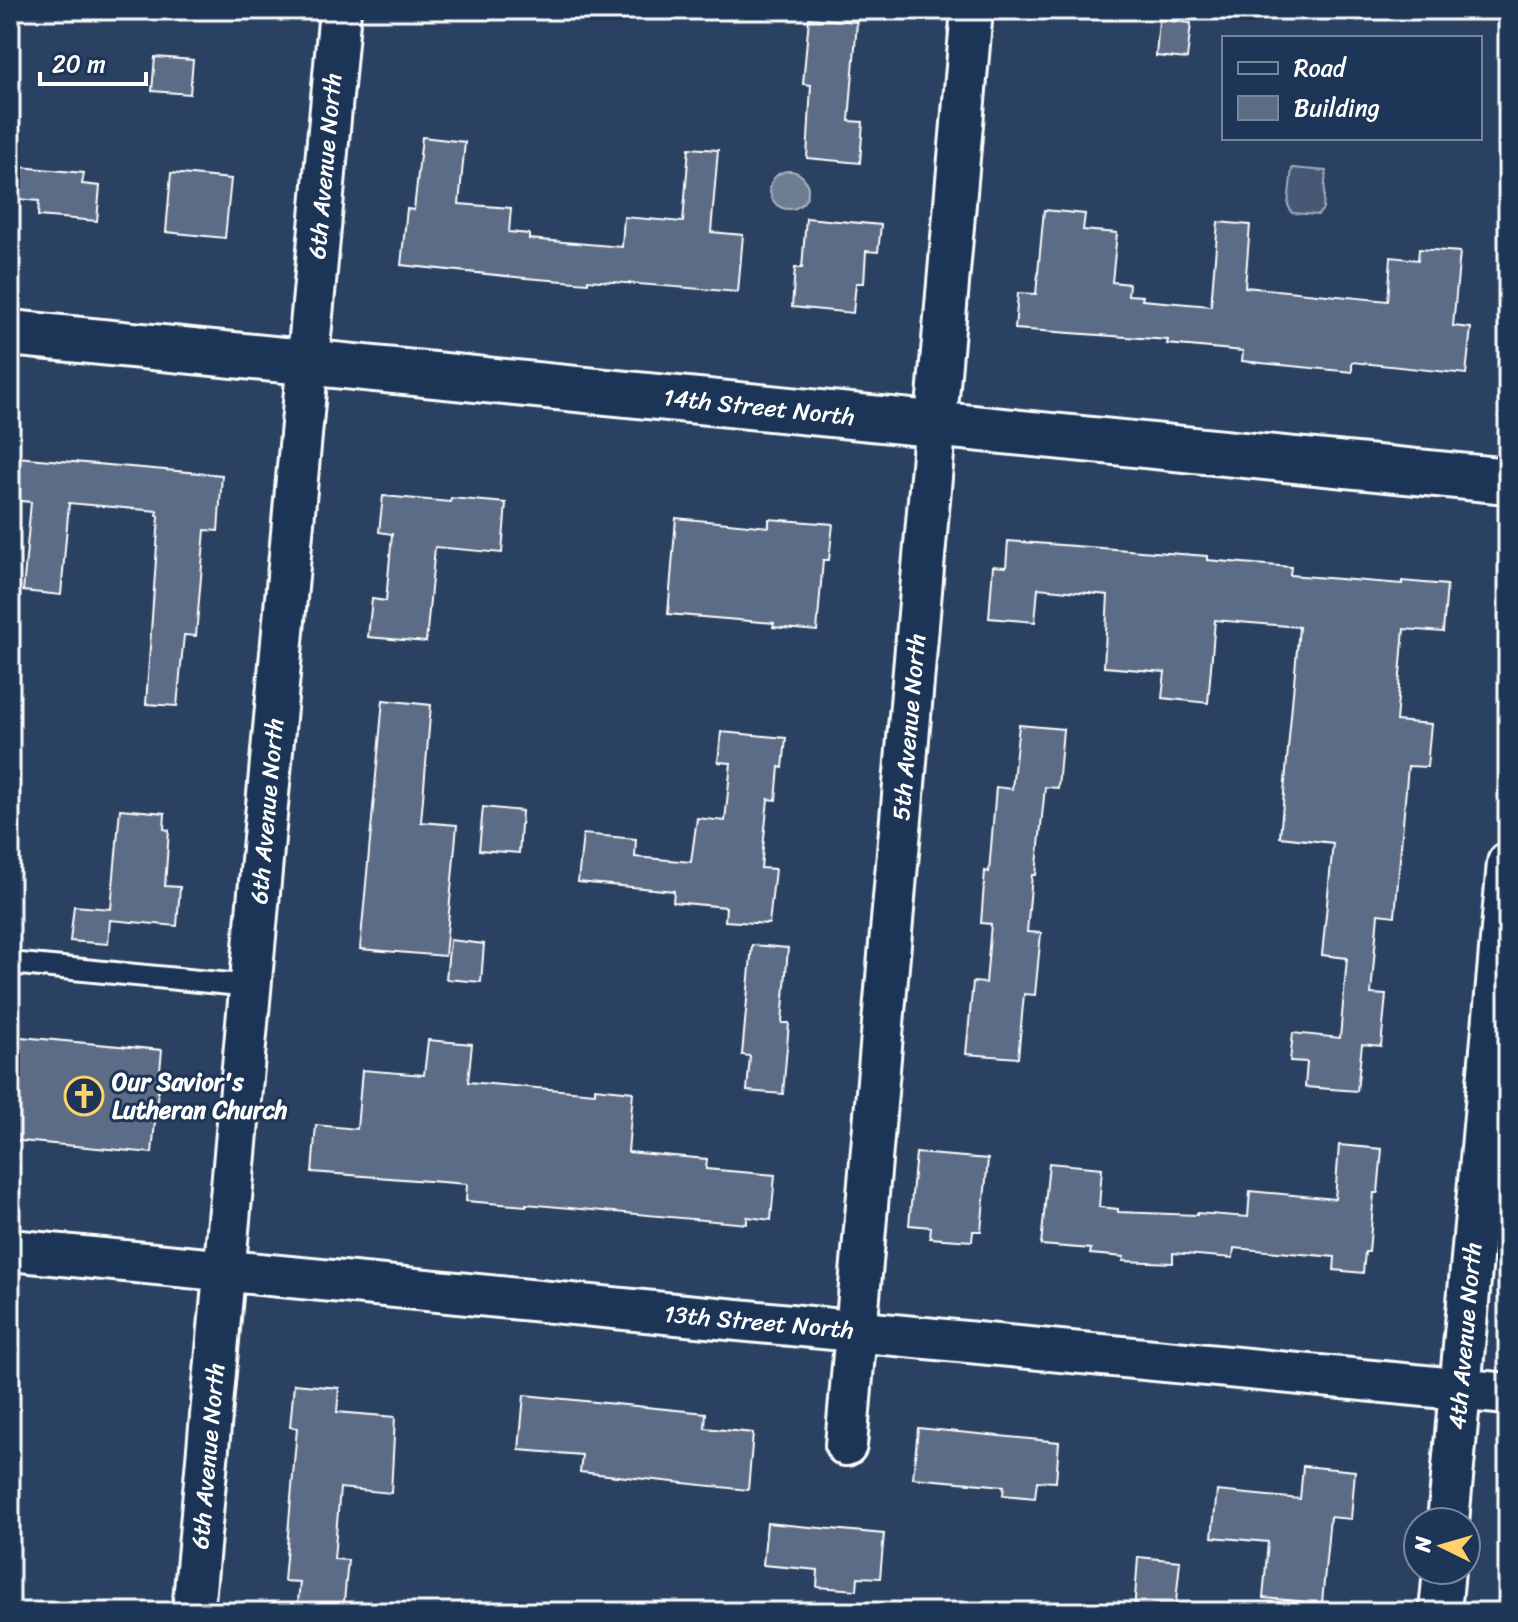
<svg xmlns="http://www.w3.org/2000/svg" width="1518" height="1622" viewBox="0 0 1518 1622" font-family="Sriracha,sans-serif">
<rect width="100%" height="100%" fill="#2a4161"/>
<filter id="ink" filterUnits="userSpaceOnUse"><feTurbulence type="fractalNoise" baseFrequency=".0125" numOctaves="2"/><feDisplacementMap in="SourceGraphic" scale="16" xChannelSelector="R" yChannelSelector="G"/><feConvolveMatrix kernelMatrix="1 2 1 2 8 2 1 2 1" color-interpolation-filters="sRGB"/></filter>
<g filter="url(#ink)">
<!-- green -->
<path fill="#465975" stroke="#a2acba" stroke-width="2" d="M1292,168L1326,171L1323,209L1318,215L1292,213L1288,205Z"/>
<!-- water -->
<path fill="#6d7d92" stroke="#a7b1be" stroke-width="2" d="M770 190a19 19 0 1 1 38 0a19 19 0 1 1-38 0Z"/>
<!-- building -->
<path fill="#5b6c86" stroke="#fff" stroke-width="2" d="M809,18L857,22L849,121L863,122L860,163L807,158L811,85L803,84Z
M1159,20L1191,23L1187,59L1156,56Z
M155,57L193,60L190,94L152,91Z
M422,137L465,142L459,204L511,208L509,232L529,234V239L622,247L624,217L683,222L689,148L718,150L711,232L743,235L738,292L588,280V283L525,278L401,265L407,209L414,210Z
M20,167L84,173L82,184L100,186L97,221L38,216L39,201L17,199Z
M171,173L231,179L225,238L166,232Z
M1044,210L1085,214L1083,230L1117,233L1112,282L1129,284L1128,295L1143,296L1142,300L1211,306L1218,222L1250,225L1245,287L1388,301L1391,257L1418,260L1419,249L1460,252L1453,326L1471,328L1466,374L1352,362V372L1242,361L1243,351L1167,344L1168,340L1015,329L1018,293L1036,294Z
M806,218L881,225L878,252L866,251L864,283H856L853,313L792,307L795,268H802Z
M16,457L222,475L218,531L205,530L196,636L184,635L177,706L146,704L159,516L157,515V511L69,503L61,595L23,591L31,502L10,500V458Z
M383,496L450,502L451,498L506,503L502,553L435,547L426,642L368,637L372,599L386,601L392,534L379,532Z
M676,518L769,527V519L833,524L829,560H823L817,631L773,627L774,623L668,614Z
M1008,541L1207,556V560L1291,567L1290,575L1402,584V581L1447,585L1443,632L1404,629L1396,721L1431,724L1427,767L1408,766L1395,916L1378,914L1371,994L1386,995L1381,1046L1362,1044L1357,1091L1305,1087L1307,1062L1290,1061L1293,1033L1340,1038L1347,958L1322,955L1333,843L1280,837L1299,627L1215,620L1208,703L1162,698L1165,672L1104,667L1108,595L1038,588L1035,622L989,618L993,566L1006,567Z
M383,700L431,705L421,822L457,825L445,956L360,949Z
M1019,725L1063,729L1058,788L1045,787L1036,875H1032L1027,932L1041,933L1035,995L1024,994L1018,1058L966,1054L973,982L986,983L991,924L981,923L985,871L989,872L996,787L1012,789Z
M721,732L786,738L783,768L779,767L776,800L768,799L761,868L775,869L769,924L725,921L726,907L673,902L674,891L578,882L583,834L636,839L635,857L691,862L697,818L725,821L731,763L718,762Z
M483,807L522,811L519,853L479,850Z
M120,809L165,813L164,829L169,830L165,886L180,887L177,926L110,920L108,944L70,941L74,906L111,909Z
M450,940L484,944L481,982L446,979Z
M752,945L788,948L782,1023H789L783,1094L747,1091L750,1056L742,1055Z
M10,1036L162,1050L152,1153L10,1140Z
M428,1040L472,1044L468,1082L595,1093V1088L633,1092L628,1152L707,1159L706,1169L775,1175L771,1220L747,1217V1224L526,1204V1206L466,1201L467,1184L312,1172L316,1125L357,1129L362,1070L424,1075Z
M1339,1145L1382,1149L1378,1193H1374L1369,1252H1365L1363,1273L1334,1270L1335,1257L1234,1248L1233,1258L1173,1253V1263L1123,1261L1124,1257L1090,1254L1091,1249L1041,1245L1049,1163L1102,1168L1099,1207L1118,1209V1212L1197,1215V1213L1248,1217L1250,1191L1335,1199Z
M916,1153L988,1159L981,1231H973L972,1241L930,1238L931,1227L909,1225Z
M294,1384L339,1388L337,1412L395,1417L391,1493L340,1488L334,1559L348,1560L343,1612H297L300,1582L284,1581L297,1428L290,1427Z
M524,1395L706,1413L705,1428L753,1433L748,1490L580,1472L582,1455L519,1450Z
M918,1428L1059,1442L1056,1482L1037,1481L1035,1498L1003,1495L1004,1486L913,1478Z
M1303,1466L1355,1471L1351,1519L1330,1517L1322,1603L1263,1598L1268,1542L1212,1537L1217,1491L1300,1499Z
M767,1523L884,1534L880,1578L858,1577L857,1590L817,1587L818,1570L763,1565Z
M1138,1557L1180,1561L1175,1612H1134Z"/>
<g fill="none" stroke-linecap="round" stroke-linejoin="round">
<!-- lane casing -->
<g stroke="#fff" stroke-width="26">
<path id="lane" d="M10,963L251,986"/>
</g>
<!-- street casing -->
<g stroke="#fff" stroke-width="46">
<path id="street" d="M10,1250L1508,1394
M846,1445L972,10
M1448,1522L1508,863
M193,1612L340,10
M1440,1612L1444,1570"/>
</g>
<!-- secondary casing -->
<g stroke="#fff" stroke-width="50">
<path id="secondary" d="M10,333L1508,481"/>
</g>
<!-- lane -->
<use href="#lane" stroke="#1d3557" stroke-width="20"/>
<!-- street -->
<use href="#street" stroke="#1d3557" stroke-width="40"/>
<!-- secondary -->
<use href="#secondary" stroke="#1d3557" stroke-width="44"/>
</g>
</g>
<!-- icons -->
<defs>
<g id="church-ring" transform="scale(2)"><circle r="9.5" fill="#1d3557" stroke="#ffd166" stroke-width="1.5"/><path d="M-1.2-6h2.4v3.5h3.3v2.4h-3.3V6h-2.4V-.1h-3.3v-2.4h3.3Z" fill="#ffd166"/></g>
</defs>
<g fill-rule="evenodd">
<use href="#church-ring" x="84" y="1096"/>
</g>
<g text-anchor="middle" stroke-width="6" stroke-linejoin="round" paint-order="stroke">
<!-- street labels -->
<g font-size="24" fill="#fff" stroke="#1d3557">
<text transform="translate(325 166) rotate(-85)" y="8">6th Avenue North</text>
<text transform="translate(759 407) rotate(6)" y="8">14th Street North</text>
<text transform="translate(909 727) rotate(-85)" y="8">5th Avenue North</text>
<text transform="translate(267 811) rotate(-85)" y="8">6th Avenue North</text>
<text transform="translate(759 1322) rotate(5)" y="8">13th Street North</text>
<text transform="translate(1465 1336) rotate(-85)" y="8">4th Avenue North</text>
<text transform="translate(208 1456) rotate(-85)" y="8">6th Avenue North</text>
</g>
<!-- poi labels -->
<g font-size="24" font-weight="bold" fill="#fff" stroke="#1d3557" text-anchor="start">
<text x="112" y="1090">Our Savior's<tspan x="112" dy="28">Lutheran Church</tspan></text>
</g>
</g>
<!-- margin -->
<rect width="1518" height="1622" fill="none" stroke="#1d3557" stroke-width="40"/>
<rect x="20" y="20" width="1478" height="1582" fill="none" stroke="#fff" stroke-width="3" filter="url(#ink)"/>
<!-- legend -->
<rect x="1222" y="36" width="260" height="104" fill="#1d3557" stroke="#77869a" stroke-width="2"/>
<rect x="1238" y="62" width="40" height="12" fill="#1d3557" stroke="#77869a" stroke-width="2"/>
<text x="1294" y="76" font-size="24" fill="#ffffff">Road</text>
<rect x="1238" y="96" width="40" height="24" fill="#5b6c86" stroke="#77869a" stroke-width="2"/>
<text x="1294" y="116" font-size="24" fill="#ffffff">Building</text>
<!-- north arrow -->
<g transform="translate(1442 1546) rotate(275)"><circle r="38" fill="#1d3557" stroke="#77869a" stroke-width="2"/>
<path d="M0-6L14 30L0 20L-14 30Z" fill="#ffd166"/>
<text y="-12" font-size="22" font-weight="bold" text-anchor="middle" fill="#ffffff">N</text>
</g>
<!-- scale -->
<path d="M40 72v12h106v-12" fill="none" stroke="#ffffff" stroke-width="4"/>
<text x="52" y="72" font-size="24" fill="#ffffff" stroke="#1d3557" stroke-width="6" paint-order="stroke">20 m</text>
</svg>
